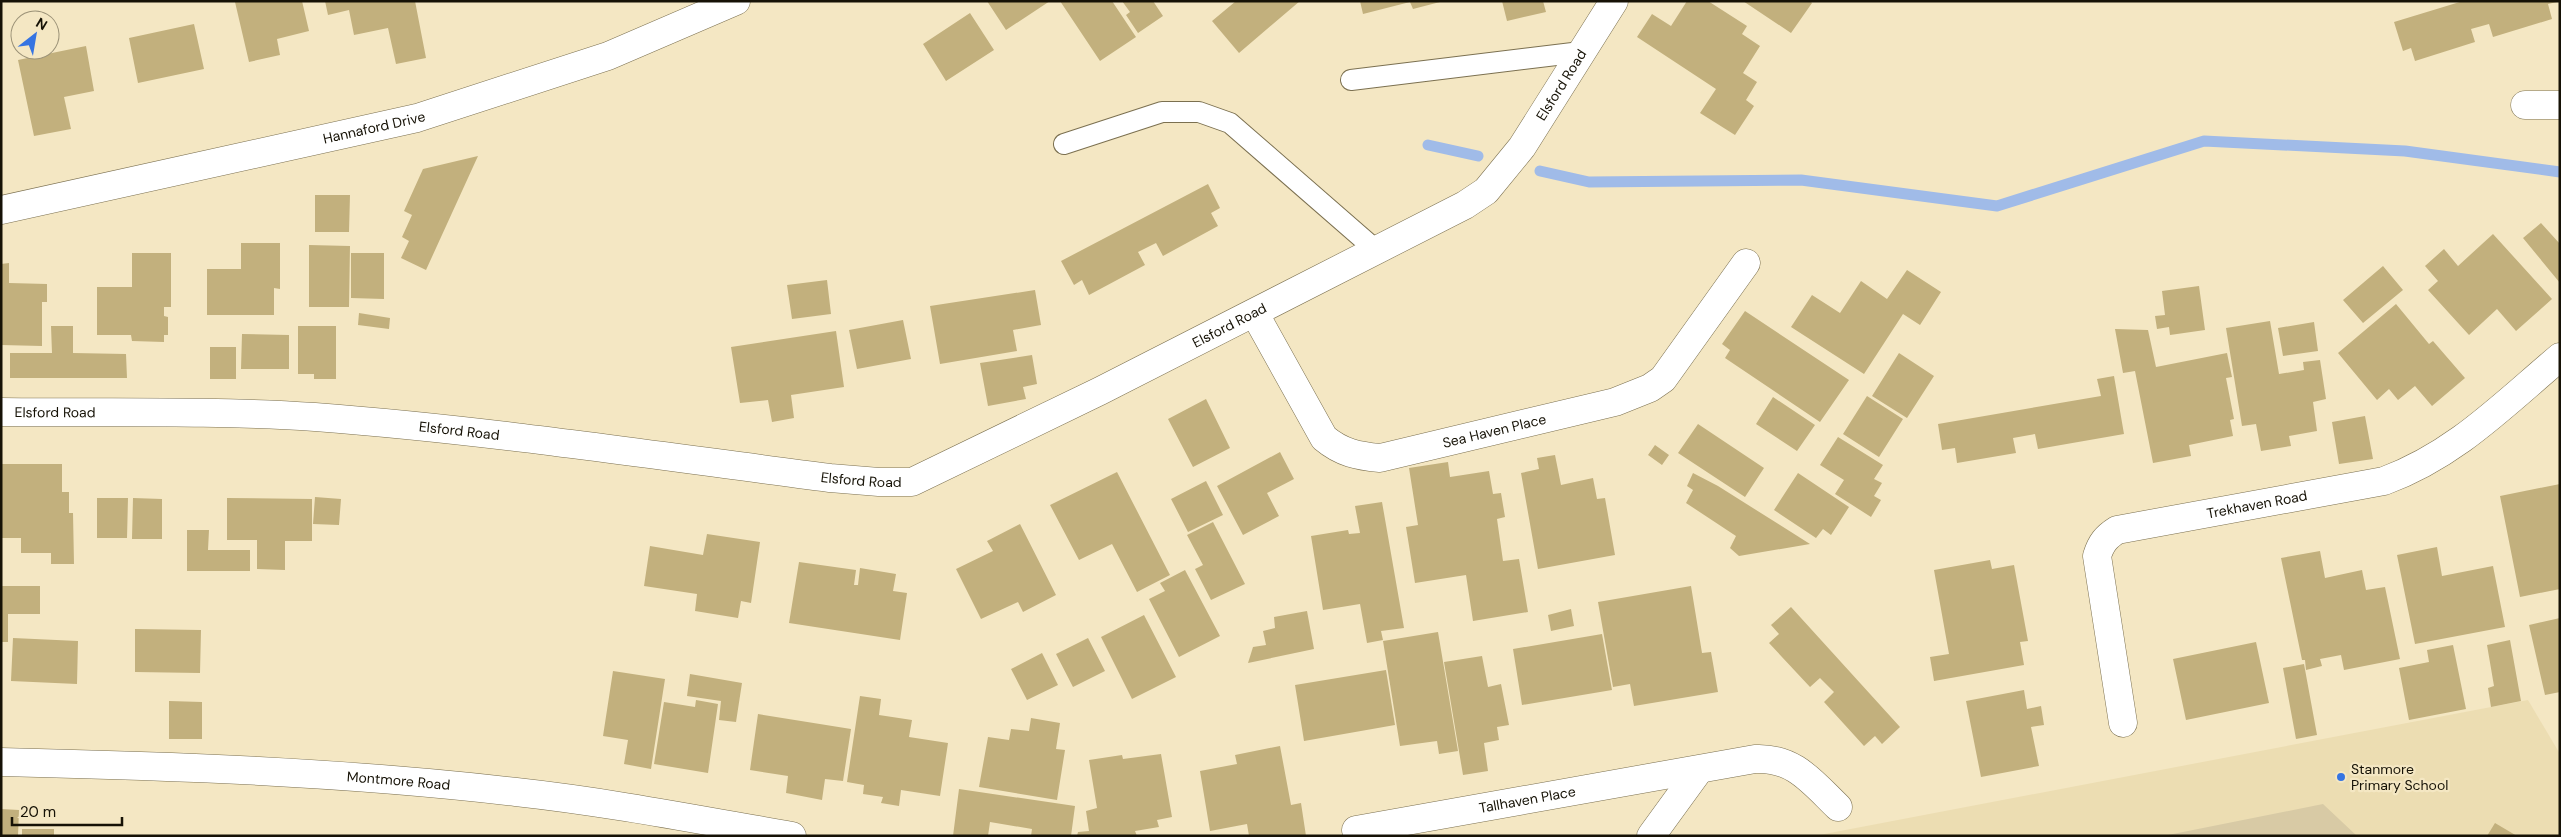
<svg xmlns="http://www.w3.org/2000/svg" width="2561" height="837" viewBox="0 0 2561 837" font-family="'DM Sans',sans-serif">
<rect width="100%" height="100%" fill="#f4e7c3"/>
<!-- built -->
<path fill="#ecddb2" d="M2528,700L2560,754V836H1814Z"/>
<!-- green -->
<path fill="#d8caa5" d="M2323,804L2357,836H2163Z"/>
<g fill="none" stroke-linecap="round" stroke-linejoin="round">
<!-- stream -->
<path stroke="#a0bbe8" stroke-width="11" d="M1428,145L1478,156
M1540,171L1589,182L1801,180L1997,206L2204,141L2405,151L2560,172"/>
</g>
<!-- building -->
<path fill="#c2b07d" d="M302,1L309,31L277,39L280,55L249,62L235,2Z
M325,1H415L426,58L396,64L388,28L354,35L349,10L328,15Z
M987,1H1050L1006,30Z
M1060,1H1112L1136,37L1100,61Z
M1122,1H1153L1163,16L1138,33L1126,15L1130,12Z
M1236,1H1300L1239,53L1212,21Z
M1360,1H1440V2L1413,9L1410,2L1363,14Z
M1502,1H1543L1546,12L1507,21Z
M1687,1H1708L1747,26L1742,34L1760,46L1743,73L1757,82L1746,100L1754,106L1735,135L1700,113L1716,89L1637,37L1652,14L1671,26Z
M1743,1H1810L1812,3L1791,33Z
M2463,1H2557V2L2548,4L2552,19L2493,37L2489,24L2471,29L2475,42L2415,61L2411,48L2403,51L2394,22Z
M970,13L994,50L946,81L923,44Z
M194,24L204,69L138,83L129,38Z
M86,46L94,91L64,97L71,129L34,136L18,60Z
M478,156L426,270L401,258L409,241L402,237L412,215L404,211L423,169Z
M1208,184L1220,208L1211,213L1218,226L1163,256L1156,243L1138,252L1145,265L1089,295L1082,280L1074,285L1061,261Z
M315,195H350L349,232H315Z
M2541,223L2560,244V283L2523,238Z
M2493,234L2552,299L2516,331L2497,309L2469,335L2428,290L2438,281L2425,266L2444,249L2458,266Z
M241,243H280V289L274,288V315H207V269H241Z
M309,245L350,246L349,307H309Z
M132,253H171V307H164V316L168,317V335H164V342L132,341L131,335H97V287H132Z
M351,253H384V299L351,298Z
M9,263V283L47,284V302H42V346L1,345V264Z
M2383,266L2403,290L2363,323L2343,300Z
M1907,270L1941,292L1920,325L1903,314L1864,374L1791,327L1812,295L1840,313L1861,281L1887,299Z
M827,280L831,314L792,319L787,285Z
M2199,286L2205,330L2170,335L2169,327L2157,329L2155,316L2165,315L2162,291Z
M1035,290L1041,325L1013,330L1017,351L940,364L930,306Z
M2396,304L2429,344L2433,341L2465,378L2432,406L2415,386L2398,400L2389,389L2377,400L2338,353Z
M1745,311L1849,380L1820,422L1725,358L1730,350L1722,344Z
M359,313L390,318L389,329L358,325Z
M903,320L911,359L857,369L849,330Z
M2270,321L2279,374L2304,370L2303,362L2320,360L2326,399L2313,402L2317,431L2289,436L2291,446L2261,451L2256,424L2242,426L2226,328Z
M2314,322L2318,351L2283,356L2278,328Z
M51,326H73V353L126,354L127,378H10V353H52Z
M298,326H336V379H314V374H298Z
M2115,329L2148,330L2156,367L2227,353L2232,377L2226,378L2234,419L2230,420L2233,436L2189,445L2191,456L2153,463L2135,371L2123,373Z
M836,331L844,387L791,395L794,418L772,422L768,400L740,403L731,347Z
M242,334L289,335V369H241Z
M210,347H236V379H210Z
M1899,353L1934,376L1907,418L1872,396Z
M1032,355L1037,384L1023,387L1026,399L988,406L980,363Z
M2114,376L2124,434L2038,449L2035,434L2013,438L2016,453L1957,463L1955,448L1942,450L1938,424L2101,396L2097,379Z
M1867,396L1903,419L1879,457L1843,434Z
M1773,397L1815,425L1797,451L1756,424Z
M1206,399L1230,448L1193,467L1168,419Z
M2365,416L2373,459L2339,464L2332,422Z
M1698,424L1764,468L1745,497L1678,453Z
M1838,437L1883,465L1874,479L1882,483L1874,496L1881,500L1871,517L1835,494L1844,480L1820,465Z
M1655,445L1669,455L1662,465L1648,455Z
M1280,452L1294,479L1267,493L1279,516L1243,535L1217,486Z
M1555,455L1561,485L1593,478L1597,499L1605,498L1615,555L1538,569L1521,473L1539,469L1537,458Z
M1448,462L1450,477L1489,471L1493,494L1501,493L1505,517L1497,519L1503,561L1519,559L1528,612L1473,621L1466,575L1415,583L1406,527L1418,525L1409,468Z
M1,464H62V492H69V513H73L74,564H51V553H21V538H1Z
M1117,472L1170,575L1137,592L1112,544L1079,560L1050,505Z
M1693,473L1718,486L1810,544L1739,556L1730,548L1736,536L1686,503L1693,490L1687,486Z
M1798,473L1849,507L1831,535L1823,529L1816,538L1774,510Z
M1206,481L1223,515L1188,532L1171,499Z
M2560,484V589L2520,597L2500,496Z
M315,497L341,499L339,525L313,524Z
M97,498H128L127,538H97Z
M133,498L162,499V539H132Z
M227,498L312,499V541H285V570L257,569V540H227Z
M1382,502L1404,628L1381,631L1383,640L1367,643L1360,604L1323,610L1311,536L1348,530L1349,534L1360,533L1355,506Z
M1213,522L1245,584L1211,600L1195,569L1203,565L1187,535Z
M1020,524L1056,595L1023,612L1018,602L981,619L956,569L993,551L987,541Z
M187,530H209L208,550H250V571H187Z
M707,534L760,542L751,603L741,601L738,618L695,611L697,594L644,586L650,546L703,555Z
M2437,547L2442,576L2493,566L2505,627L2415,644L2397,555Z
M2320,551L2325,578L2362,570L2366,590L2385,587L2400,659L2344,670L2341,655L2320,659L2322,666L2306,670L2305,660H2302L2281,558Z
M1990,560L1992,569L2014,565L2028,641L2020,642L2024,665L1934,681L1930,657L1949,654L1934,570Z
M799,562L856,570L854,585H858L860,568L896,574L893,591L907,593L900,640L789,623Z
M1185,570L1220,636L1179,657L1149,599L1165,591L1160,583Z
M1,586H40V614H8V642H1Z
M1691,586L1702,653L1711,652L1718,692L1634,706L1630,684L1613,687L1598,602Z
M1791,607L1900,727L1882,744L1875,736L1864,746L1824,702L1834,692L1820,678L1810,687L1769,643L1779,634L1771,625Z
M1571,609L1574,626L1551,631L1548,615Z
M1307,611L1314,649L1248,663L1253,647L1266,645L1263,631L1275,628L1274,617Z
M1144,615L1176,677L1132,699L1101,637Z
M2560,618V692L2545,695L2529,625Z
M135,629L201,630L200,673L135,672Z
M1438,632L1458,751L1439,754L1437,741L1400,746L1383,641Z
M1602,634L1612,690L1522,705L1513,649Z
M13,638L78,641L77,684L11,681Z
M1088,638L1105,671L1073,687L1056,654Z
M2510,640L2521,701L2491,707L2488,688L2494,686L2487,645Z
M2256,642L2269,703L2186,720L2173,659Z
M2453,645L2466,709L2409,720L2399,668L2429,662L2427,650Z
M1042,653L1058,685L1027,700L1011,669Z
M1482,656L1488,687L1501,684L1509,725L1497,727L1499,740L1484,743L1488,771L1463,775L1444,662Z
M2304,664L2317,735L2296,739L2283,668Z
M1386,670L1395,725L1304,741L1295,685Z
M613,671L665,679L651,769L624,764L628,740L603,736Z
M690,674L742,683L736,722L719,720L721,701L687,696Z
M2024,690L2027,709L2041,706L2044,725L2031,727L2039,766L1981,777L1966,701Z
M860,696L881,699L879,715L912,720L909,737L948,743L940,796L901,790L899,806L881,803L883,797L863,794L864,785L847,782Z
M696,700L718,704L708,773L654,764L664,702L695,707Z
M169,701L202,702V739H169Z
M758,714L851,729L843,781L825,779L822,800L786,793L788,776L750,770Z
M1031,718L1060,723L1056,749L1065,750L1057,800L979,787L988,737L1009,740L1011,729L1029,731Z
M1280,746L1291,805L1301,803L1306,836H1249L1247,824L1210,831L1200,771L1237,764L1235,755Z
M1161,754L1172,817L1157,820L1159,827L1135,831L1137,836H1077L1078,832L1089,831L1086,811L1097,808L1089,760L1122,755L1123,759Z
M959,789L1075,806L1071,836H1031L1032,829L990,822L988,836H953Z
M1,809L19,810L18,836H1Z
M2495,823L2517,836H2487Z
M22,829H54V836H22Z"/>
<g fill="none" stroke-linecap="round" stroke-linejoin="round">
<!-- service casing -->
<g stroke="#7b7050" stroke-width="22">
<path id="service" d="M1351,80L1581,52
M1064,144L1162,112H1199L1230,123L1377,251"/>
</g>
<!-- minor casing -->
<g stroke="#7b7050" stroke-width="29">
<g id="minor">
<path d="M2525,105H2560"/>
<path id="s1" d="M1255,314L1324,438C1342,453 1358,456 1380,458L1615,402L1650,388L1663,379L1746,263"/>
<path id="s2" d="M1,412C106,413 211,410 315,417C487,430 659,456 830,478L879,482H912L1100,391L1465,205L1486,191L1522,147L1614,1"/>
<path id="s3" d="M2123,723L2097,556C2101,543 2106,537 2117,530L2384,481C2455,455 2503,405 2560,357"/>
<path id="s4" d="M1,762C173,766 345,772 516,792C608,802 700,820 792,836"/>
<path id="s5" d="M1356,830L1755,759C1794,757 1812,782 1838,807"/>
<path d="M1651,836L1699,770"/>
</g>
</g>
<!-- tertiary casing -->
<g stroke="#7b7050" stroke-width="29">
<g id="tertiary">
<path id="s6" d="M1,210L417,118L608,56L736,1"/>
</g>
</g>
<!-- service -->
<use href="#service" stroke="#fff" stroke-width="20"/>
<!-- minor -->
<use href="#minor" stroke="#fff" stroke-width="28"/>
<!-- tertiary -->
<use href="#tertiary" stroke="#fff" stroke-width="28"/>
</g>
<!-- markers -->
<circle fill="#3574e2" stroke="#f4e7c3" stroke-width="2" cx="2341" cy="777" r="5"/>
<g text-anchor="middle" stroke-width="4.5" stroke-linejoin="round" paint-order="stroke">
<!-- street labels -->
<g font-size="14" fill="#161206" stroke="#f4e7c3">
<text dy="5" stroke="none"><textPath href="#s2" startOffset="1689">Elsford Road</textPath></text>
<text dy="5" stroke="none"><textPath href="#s6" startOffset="382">Hannaford Drive</textPath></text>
<text dy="5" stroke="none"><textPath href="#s2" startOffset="1269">Elsford Road</textPath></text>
<text dy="5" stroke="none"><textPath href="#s2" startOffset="54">Elsford Road</textPath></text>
<text dy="5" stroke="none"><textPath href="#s2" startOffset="459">Elsford Road</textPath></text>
<text dy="5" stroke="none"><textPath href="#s1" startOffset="320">Sea Haven Place</textPath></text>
<text dy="5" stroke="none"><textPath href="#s2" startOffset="864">Elsford Road</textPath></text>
<text dy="5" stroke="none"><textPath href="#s3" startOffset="345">Trekhaven Road</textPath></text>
<text dy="5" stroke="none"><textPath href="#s4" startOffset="398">Montmore Road</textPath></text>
<text dy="5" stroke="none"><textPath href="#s5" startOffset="174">Tallhaven Place</textPath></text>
</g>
<!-- poi labels -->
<g font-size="14" fill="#161206" stroke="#f4e7c3" text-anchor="start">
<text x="2351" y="774">Stanmore<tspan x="2351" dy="16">Primary School</tspan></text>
</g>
</g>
<!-- border -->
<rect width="2561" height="837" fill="none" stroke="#161206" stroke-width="5"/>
<!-- north arrow -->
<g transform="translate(35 35) rotate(31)"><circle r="24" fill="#f4e7c3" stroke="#9b9277"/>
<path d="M0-4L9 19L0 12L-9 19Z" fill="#3574e2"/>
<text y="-8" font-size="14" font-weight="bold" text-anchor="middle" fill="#161206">N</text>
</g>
<!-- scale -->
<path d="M12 817v8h110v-8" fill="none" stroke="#161206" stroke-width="2.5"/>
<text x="20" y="817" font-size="15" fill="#161206" stroke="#f4e7c3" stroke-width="4" paint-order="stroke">20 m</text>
</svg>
